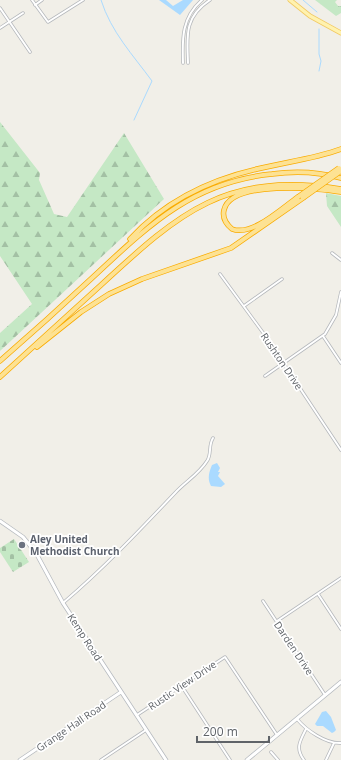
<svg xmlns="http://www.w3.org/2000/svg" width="341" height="760" viewBox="0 0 341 760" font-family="'Open Sans',sans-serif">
<defs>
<pattern id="grass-tufts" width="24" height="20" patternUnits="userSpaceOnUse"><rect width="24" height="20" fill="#c5e8c5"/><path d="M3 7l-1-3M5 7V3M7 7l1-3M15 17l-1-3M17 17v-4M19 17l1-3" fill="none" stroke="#a3c0a4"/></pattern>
<pattern id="forest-firs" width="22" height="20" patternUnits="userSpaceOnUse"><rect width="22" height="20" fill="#c5e8c5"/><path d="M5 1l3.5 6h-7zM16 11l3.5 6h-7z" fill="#a3c0a4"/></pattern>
<pattern id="cemetery-stones" width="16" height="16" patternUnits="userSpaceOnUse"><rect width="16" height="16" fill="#c5e8c5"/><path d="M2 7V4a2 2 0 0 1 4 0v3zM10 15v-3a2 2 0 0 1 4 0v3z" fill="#a3c0a4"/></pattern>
</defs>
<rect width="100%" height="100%" fill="#f1efe8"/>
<!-- grass -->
<path fill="url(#grass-tufts)" d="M315,0H337L335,2L338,6H341V13L336,16Z"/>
<!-- forest -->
<path fill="url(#forest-firs)" d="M0,122L40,173L39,180L54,214L67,217L124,133L164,199L0,351V333L32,304L0,256Z
M326,193L341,196V227L327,206Z"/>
<!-- cemetery -->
<path fill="url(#cemetery-stones)" d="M14,539L29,562L13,572L0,552V548Z"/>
<!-- water -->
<path fill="#aadaff" d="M159,0H166L173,6L183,0H193L180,15Z
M217,463L220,468L218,472H220L218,476L225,484L221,487L211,486C207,479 209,472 212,465Z
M326,711L331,717L336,730L334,732L332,733L323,726H317L315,724L322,712Z"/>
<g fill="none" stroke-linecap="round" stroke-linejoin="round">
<!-- stream -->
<path stroke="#aadaff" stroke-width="1" d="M101,0C111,32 133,55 152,81L134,120
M303,0L317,12
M319,29V54L321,61L319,71"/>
<!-- minor casing -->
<g stroke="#b5b8bc" stroke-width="3.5">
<path id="minor" d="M32,0L48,22L83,0
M35,5L42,0
M0,8L30,52
M0,28L23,13
M183,63C182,38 182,17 202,0
M188,63C187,36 184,17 210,0
M332,253L341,260
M220,274L264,334L341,450
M244,306L282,279
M323,336L341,363
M265,376L325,334L336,315L341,292
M318,594L341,629
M263,601L325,695
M63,603C103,569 139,531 175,493C185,482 199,474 207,461C212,454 208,446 213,438
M277,621L341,578
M181,685L230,760
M137,715L225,657L277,735
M297,719C306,730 326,744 341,743
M271,752L278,760
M101,760L146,730
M304,760C295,748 300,741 306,729
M326,760L334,743"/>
</g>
<!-- secondary casing -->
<g stroke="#b6babf" stroke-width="4.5">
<path id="secondary" d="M0,521L23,537L36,553L63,603L166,760
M20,760L121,692
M247,760L341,682"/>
</g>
<!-- primary casing -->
<g stroke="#f2c960" stroke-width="5">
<path id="primary" d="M290,0L310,16L341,33"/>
</g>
<!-- motorway casing -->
<g stroke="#f9ab00" stroke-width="5.5">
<path id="motorway" d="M298,197C282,208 252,237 232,229C226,224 222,218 224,210C231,180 318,188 341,192
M130,239C164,202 209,180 257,169C285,162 314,159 341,149
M37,347L81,312L109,294L142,279L231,248L303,198
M0,361C31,334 62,306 92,278C148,226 192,182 272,174C294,171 319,172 341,178
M0,377C34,346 67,316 101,285C180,212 226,171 341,189"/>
</g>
<!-- minor -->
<use href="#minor" stroke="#fff" stroke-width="2"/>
<!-- secondary -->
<use href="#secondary" stroke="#fff" stroke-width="3"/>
<!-- primary -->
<use href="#primary" stroke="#fff2af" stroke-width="3.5"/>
<!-- motorway -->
<use href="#motorway" stroke="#fde293" stroke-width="4"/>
<!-- motorway-bridge casing -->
<g stroke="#f9ab00" stroke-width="5.5" stroke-linecap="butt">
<path id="motorway-bridge" d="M298,197L339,168
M303,198L341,171"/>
</g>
<!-- motorway-bridge -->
<use href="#motorway-bridge" stroke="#fde293" stroke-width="4"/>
</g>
<!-- markers -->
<circle fill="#6b7280" stroke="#fff" stroke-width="1.5" cx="22" cy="545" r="4"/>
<g text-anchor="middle" stroke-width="3.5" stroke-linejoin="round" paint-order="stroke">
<!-- street labels -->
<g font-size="10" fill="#5f6368" stroke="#fff">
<text transform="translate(282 361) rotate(56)" y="4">Rushton Drive</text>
<text transform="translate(85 637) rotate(57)" y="4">Kemp Road</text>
<text transform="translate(294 648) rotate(56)" y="4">Darden Drive</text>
<text transform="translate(182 685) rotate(-34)" y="4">Rustic View Drive</text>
<text transform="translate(71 726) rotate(-34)" y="4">Grange Hall Road</text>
</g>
<!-- worship labels -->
<g font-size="10" font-weight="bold" fill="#5b616d" stroke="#fff" text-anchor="start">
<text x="30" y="543">Aley United<tspan x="30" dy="12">Methodist Church</tspan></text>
</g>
</g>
<!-- scale -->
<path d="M197 736v6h72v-6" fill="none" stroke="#5f6368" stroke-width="2"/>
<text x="203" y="736" font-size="12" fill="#5f6368" stroke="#ffffff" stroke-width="3" paint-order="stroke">200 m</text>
</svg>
